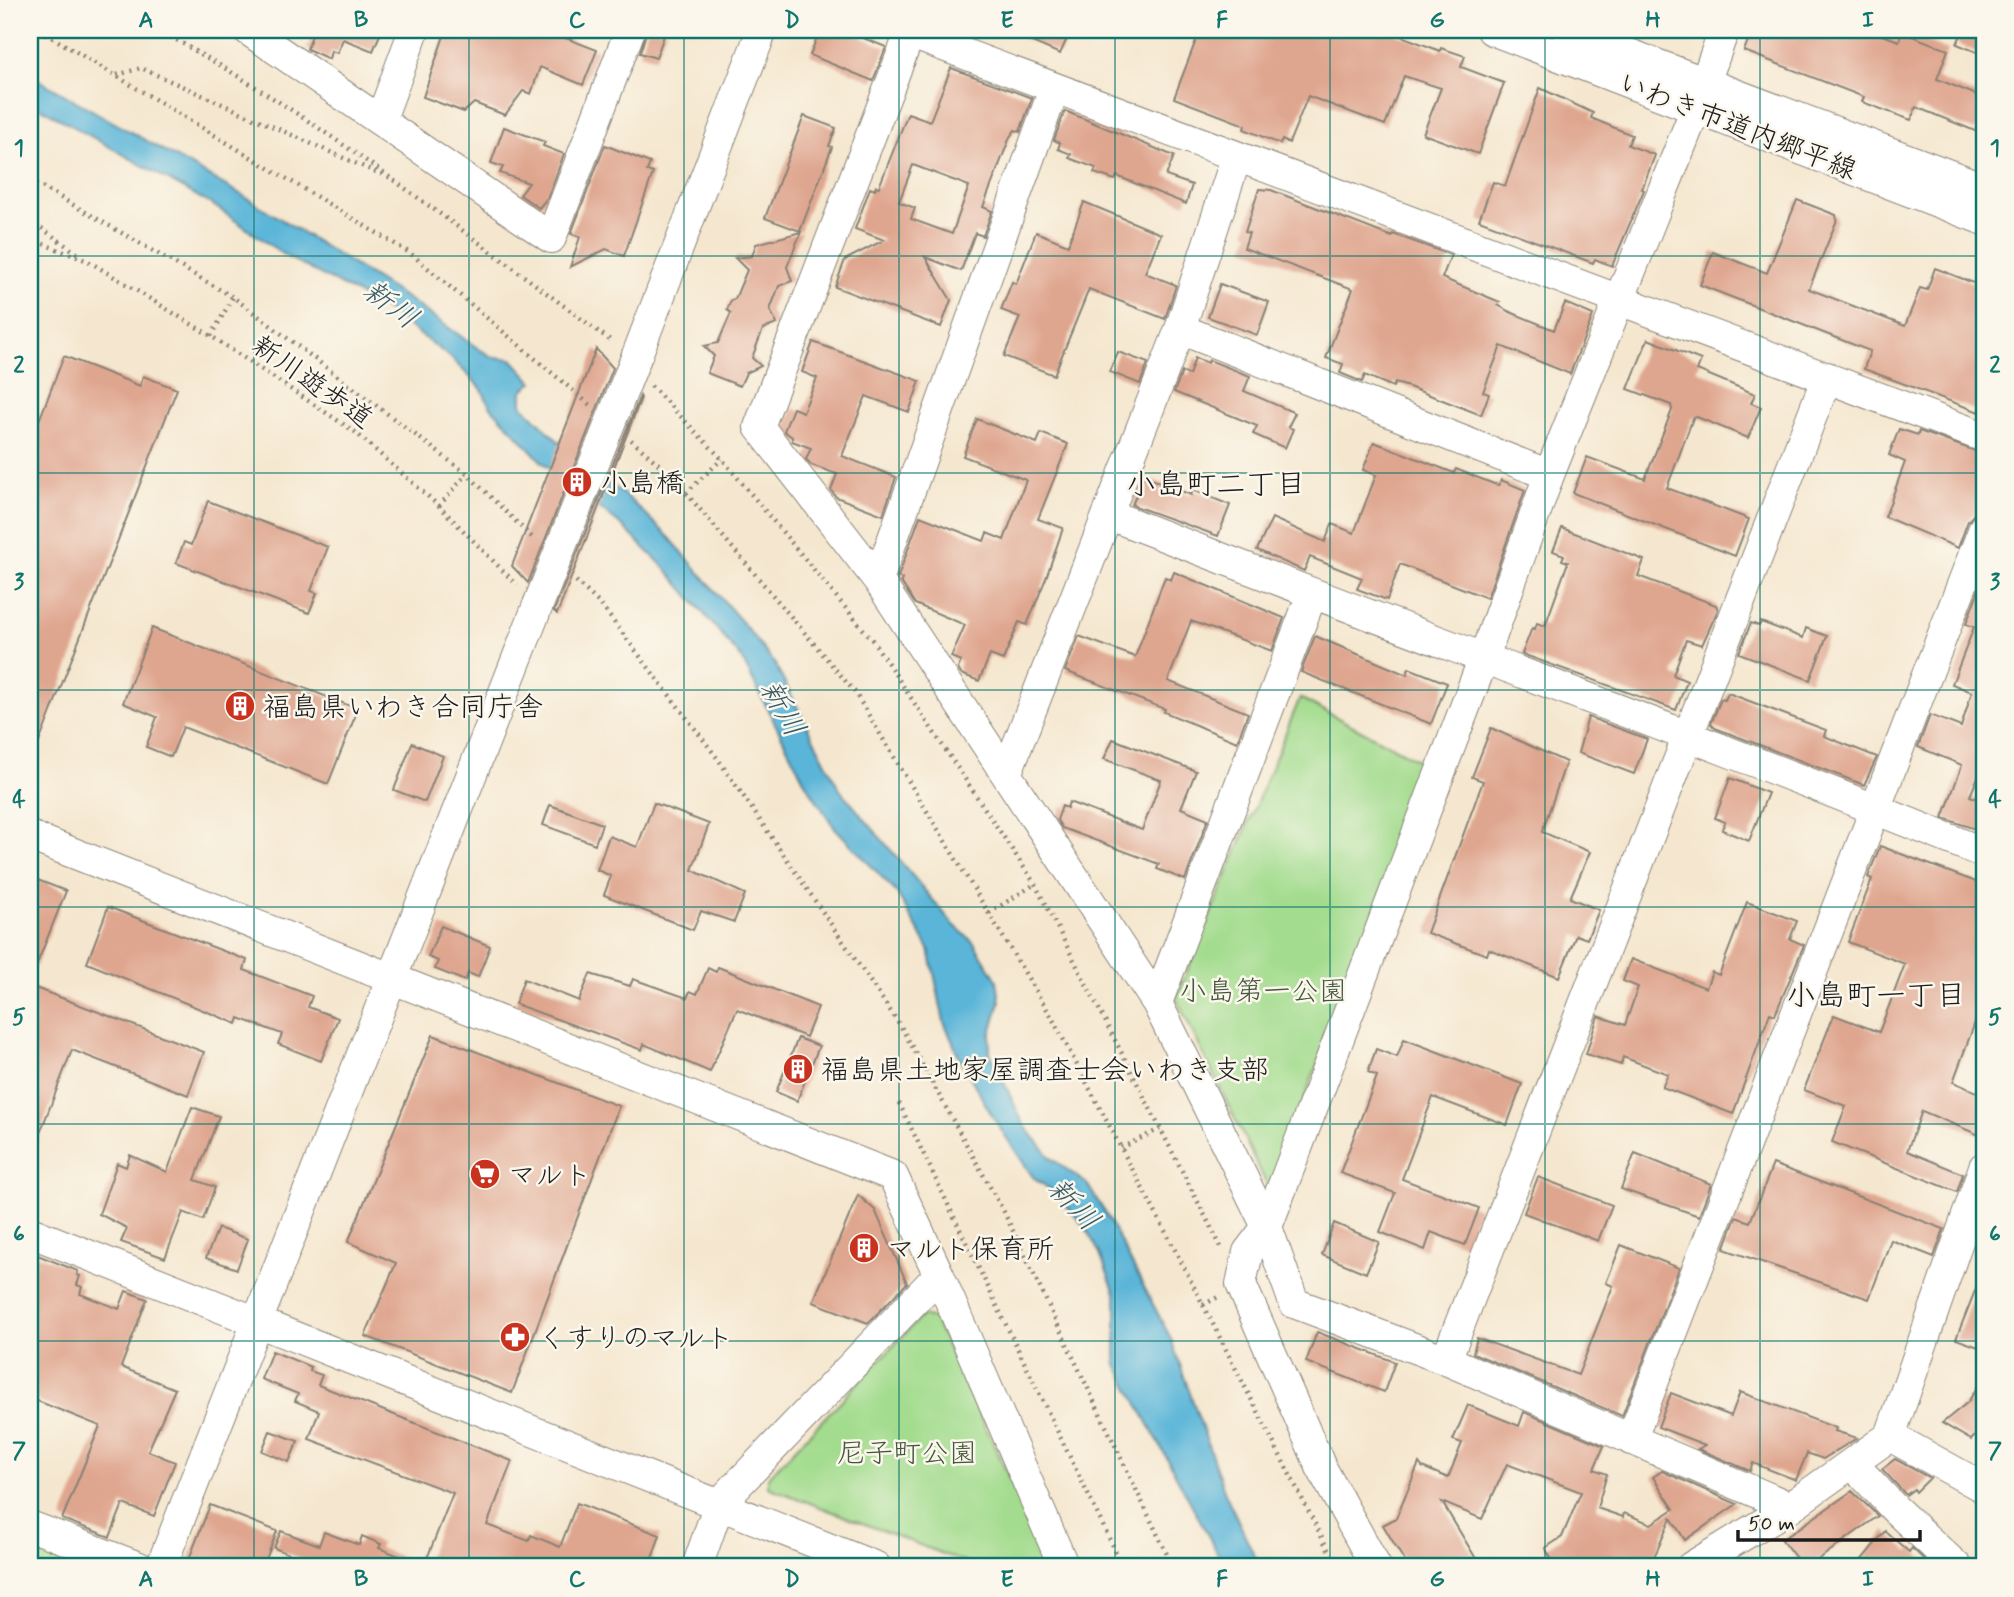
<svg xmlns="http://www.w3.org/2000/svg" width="2014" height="1597" viewBox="0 0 2014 1597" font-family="Mynerve,'Klee One',sans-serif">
<rect width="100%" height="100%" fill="#fbf7ec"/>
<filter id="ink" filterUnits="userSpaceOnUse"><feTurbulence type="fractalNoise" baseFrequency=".0143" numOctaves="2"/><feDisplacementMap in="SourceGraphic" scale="14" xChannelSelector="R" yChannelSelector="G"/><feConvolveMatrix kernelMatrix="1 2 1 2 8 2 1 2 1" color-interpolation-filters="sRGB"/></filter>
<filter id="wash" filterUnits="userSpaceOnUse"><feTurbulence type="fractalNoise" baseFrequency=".00686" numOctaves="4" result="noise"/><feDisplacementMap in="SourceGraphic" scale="28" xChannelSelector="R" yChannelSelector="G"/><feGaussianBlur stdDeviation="1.57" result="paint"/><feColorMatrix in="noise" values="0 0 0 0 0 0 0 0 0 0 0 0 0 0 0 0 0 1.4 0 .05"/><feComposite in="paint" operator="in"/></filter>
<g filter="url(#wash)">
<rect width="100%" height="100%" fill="#f5e7cf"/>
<!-- green -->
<path fill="#a3dc8e" stroke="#607c55" stroke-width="2" d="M1300,698L1429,766L1270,1191L1176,998Z
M922,1316L934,1319L1052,1567H977L768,1487V1477Z
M30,1542L96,1567H30Z"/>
<!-- water -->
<path fill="#5ab5d8" stroke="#3b687a" stroke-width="2" d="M30,75L244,196L408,299L479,349L493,357L512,359L533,382L522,391V405L567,450L627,497L669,537L741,621L775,664L840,790L954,925L974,943L997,980L1000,1002L990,1036V1053L1024,1125L1051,1158L1087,1184L1106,1214L1171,1339L1225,1493L1260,1567H1225L1116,1363V1295L1099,1252L1085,1227L1055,1193L1033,1177L994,1119L960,1059L944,1022L929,949L897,893L834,827L806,784L742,659L667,570L623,527L542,462L490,406L481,388L450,357L383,307L287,257L216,207L30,102Z"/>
<g id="blocks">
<!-- building -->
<path fill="#dfa68f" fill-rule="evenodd" d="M314,30H382L373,51L343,39L337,53L331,51L329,59L307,49Z
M446,30H545L597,50L583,85L540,67L531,94L523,91L505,115L474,103L464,112L423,97Z
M647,30H666L656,58L640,53Z
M820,30H843L886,47L873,81L810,55Z
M1004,30H1071L1060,54Z
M1200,30H1386L1440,51L1441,48L1465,56L1461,67L1504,83L1478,154L1423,134L1441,88L1404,76L1385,125L1308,96L1289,143L1282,140L1280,144L1244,129L1245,125L1174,98Z
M1752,30H1868L1899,41L1902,32L1948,50L1937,79L1984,98V130L1977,127L1975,131L1916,107L1911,120L1862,102L1864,97L1744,51Z
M1963,30H1984V55L1957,44Z
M951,68L1032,98L1020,132L1015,130L1010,137L983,207L992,211L983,236L975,233L961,271L925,257L951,300L941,327L835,287L845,260L884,240L855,229L870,188L875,190L876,186L879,187L908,113L930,121ZM913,165L969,186L952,234L911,219L915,208L899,202Z
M1540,88L1593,113L1591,118L1632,135L1628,145L1655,155L1642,189L1644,190L1612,266L1595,259L1593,263L1479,220L1493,182L1505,186Z
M1065,111L1174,156L1166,176L1192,185L1186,204L1117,176L1115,180L1094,173L1096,168L1069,158L1071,154L1058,149L1060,143L1054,140Z
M804,116L836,128L829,146L832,147L800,231L765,218Z
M504,127L545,142L543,146L564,154L548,197L539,208L520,195L529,183L500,173L503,167L491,163Z
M605,145L650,163L647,171L653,173L624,256L606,249L570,267L580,237L571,234Z
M1259,189L1271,190L1392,237L1393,234L1451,255L1442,278L1500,302L1498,305L1508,311L1554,330L1565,303L1593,315L1570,374L1501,346L1483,392L1489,394L1481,415L1409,387L1395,383L1393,387L1365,375L1362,382L1340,373L1343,364L1326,358L1353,289L1244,248L1249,233L1245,232Z
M1797,200L1836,215L1837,220L1809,289L1905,326L1920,288L1927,290L1935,268L1984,287V398L1979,412L1864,369L1870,351L1700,285L1713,252L1767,273Z
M1084,202L1161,234L1145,273L1176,285L1165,319L1089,289L1054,375L1004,356L1020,317L1001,310L1012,282L1016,284L1036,232L1068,245Z
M801,232L787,267L792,281L779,286L770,310L777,324L763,329L752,358L761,366L746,373L740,386L707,373L714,356L704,346L718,343L731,313L727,310L731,300L735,299L747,270L735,258L752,256L756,244Z
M1220,284L1269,302L1257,335L1208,317Z
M1648,339L1701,360L1697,370L1755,394L1751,403L1761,407L1748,438L1697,417L1693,418L1667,488L1749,519L1735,556L1573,493L1587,457L1645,479L1672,410L1671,405L1628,389Z
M813,342L920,381L909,412L866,396L842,456L896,477L883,515L836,497L831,490L837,474L811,465L806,459L811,448L792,441V437L784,431L793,408L803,412L817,378L802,372Z
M596,349L613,368L528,583L512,566Z
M1118,352L1148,363L1140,384L1110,372Z
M64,356L140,386L143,376L177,389L31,763L30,444Z
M1195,358L1208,363L1209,360L1250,376L1244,391L1295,413L1288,427L1293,429L1285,448L1253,434L1257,426L1174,392L1182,372L1189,375Z
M640,396L641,398L557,614L554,611Z
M977,419L1037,443L1041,433L1068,444L1038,519L1063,528L1046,578L1027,625L1019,622L1003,660L990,655L979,681L961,674L958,669L961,661L951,657L965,625L915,604L901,582L902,579L898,577L920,516L984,541L987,533L1004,540L1026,480L963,456Z
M1899,429L1918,435L1919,431L1984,454V511L1974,514L1968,521L1958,548L1885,517L1905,462L1889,455Z
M1374,442L1454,473L1456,469L1494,484L1499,485L1501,480L1525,490L1487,598L1400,564L1387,600L1357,589L1362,578L1310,557L1304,571L1257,550L1272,518L1325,542L1332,524L1354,533L1376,475L1363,470Z
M1144,476L1191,495L1193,490L1230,505L1218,536L1132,505Z
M208,501L328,547L311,591L317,593L309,613L176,563L184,542L191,545Z
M1562,528L1644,560L1638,576L1716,605L1718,610L1702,645L1686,640L1673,675L1687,681L1676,710L1522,654L1532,628L1535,629L1537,623L1545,626L1568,562L1562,560L1564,555L1553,551Z
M1174,572L1284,618L1272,651L1191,621L1168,681L1248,713L1237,742L1164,712L1165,709L1065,671L1079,636L1135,657L1165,577L1171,580Z
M1984,576V762L1970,796L1984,802V832L1943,818L1962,765L1918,747L1930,715L1961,727L1972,692L1952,684L1974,627L1966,624Z
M1761,622L1803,638L1806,628L1827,636L1810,680L1739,653L1751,623L1759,626Z
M152,628L358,709L328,784L183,727L171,757L146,747L157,717L123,703Z
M1315,636L1407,675L1409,668L1447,683L1431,724L1301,672Z
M1728,693L1826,730L1824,736L1877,757L1864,785L1715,728L1711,724L1721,699L1725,700Z
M1588,717L1647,739L1634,774L1578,753Z
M1491,728L1566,762L1542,832L1590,852L1570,898L1599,910L1587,939L1576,935L1559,977L1489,949L1487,955L1427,933L1483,781L1472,777Z
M1113,739L1196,771L1181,808L1208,819L1185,880L1157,869L1159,864L1062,828L1057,820L1062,806L1067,808L1069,802L1142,830L1161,780L1104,759Z
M412,743L443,756L425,802L394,790Z
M1730,778L1768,793L1749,841L1722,830L1725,822L1715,818Z
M654,803L709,824L692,870L745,894L734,922L701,911L693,930L604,895L611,876L597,870L609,836L637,847Z
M550,805L602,824L595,844L543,825Z
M1880,846L1984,885V998L1953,1082L1984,1095V1137L1922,1111L1907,1151L1963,1174L1957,1192L1832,1142L1846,1106L1804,1090L1834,1015L1879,1032L1905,964L1848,942L1872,879L1868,877Z
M30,877L66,891L31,979H30Z
M1747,902L1797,921L1790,939L1804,945L1775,1015L1770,1013L1733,1114L1662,1087L1668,1074L1623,1057L1621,1065L1586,1054L1598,1016L1625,1025L1638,987L1623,981L1631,959L1706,988L1712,972L1719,975Z
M108,907L247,960L244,970L312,996L308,1007L338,1018L321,1061L278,1044L282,1034L239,1018L237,1024L87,963Z
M441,926L490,946L478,977L468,973L465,981L435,969L438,961L428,957Z
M718,967L818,1007L806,1037L737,1009L710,1072L644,1044L642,1050L515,1004L524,979L579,1001L590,974L630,986L633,979L687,998L690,991L697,994L708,968L716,972Z
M30,986L204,1052L188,1095L72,1050L30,1159Z
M433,1035L619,1106L512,1393L365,1336L396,1263L348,1242Z
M798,1038L819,1046L797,1101L776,1092Z
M1404,1039L1522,1084L1507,1125L1433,1097L1402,1179L1479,1208L1465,1245L1431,1232L1425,1250L1380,1232L1395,1193L1340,1173L1377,1076L1368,1072L1376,1049L1397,1057Z
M192,1107L219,1116L195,1180L215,1187L203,1220L183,1212L165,1258L121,1242L127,1228L99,1214L117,1163L126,1167L130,1155L167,1172Z
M1635,1153L1711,1184L1699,1216L1621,1189Z
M1773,1164L1944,1229L1934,1257L1891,1240L1869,1299L1724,1249L1736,1217L1750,1222Z
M1538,1177L1612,1205L1598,1241L1524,1213Z
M858,1195L875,1210L907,1283L868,1323L813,1302Z
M1334,1223L1379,1242L1366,1273L1322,1255Z
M218,1228L248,1239L237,1269L206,1258Z
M1621,1245L1679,1268L1622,1416L1473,1353L1477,1338L1578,1375L1613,1286L1606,1283Z
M30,1252L78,1271L77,1275L80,1276L77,1285L82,1287L80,1294L119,1309L126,1291L147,1299L121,1367L175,1389L148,1451L175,1462L154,1516L123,1504L110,1537L62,1519L100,1426L30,1398Z
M1982,1273H1984V1349L1956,1339Z
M1317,1332L1395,1362L1384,1392L1306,1362Z
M272,1351L311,1367L310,1371L322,1375L318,1385L512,1461L487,1525L529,1541L531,1535L560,1547L577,1503L660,1535L649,1567H305L307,1561L274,1548L281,1531L319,1545L324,1532L359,1545L362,1536L381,1544L379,1548L424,1566L453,1493L309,1439L319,1411L295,1401L298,1394L261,1379Z
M1984,1376V1427L1971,1440L1942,1423L1968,1402Z
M1740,1392L1836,1428L1835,1431L1857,1438L1823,1459L1807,1453L1796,1480L1753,1463L1750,1471L1698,1449L1705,1445L1658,1427L1671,1393L1731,1416Z
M1468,1405L1519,1426L1524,1412L1604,1446L1594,1469L1607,1474L1597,1508L1623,1517L1624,1513L1651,1524L1674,1509L1653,1477L1662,1471L1737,1504L1685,1540L1671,1518L1650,1567H1556L1545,1548L1562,1537L1581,1492L1507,1464L1482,1519L1442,1502L1481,1567H1408L1383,1525L1396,1518L1419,1463L1422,1467L1448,1478L1462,1443L1453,1440Z
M270,1431L298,1441L289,1462L262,1451Z
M1895,1459L1930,1478L1916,1492L1914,1489L1906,1495L1882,1469Z
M1852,1491L1878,1516L1808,1567H1803L1782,1540Z
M210,1505L277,1531L263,1567H186Z
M1885,1531L1909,1552L1912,1548L1932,1567H1856Z"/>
</g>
</g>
<g filter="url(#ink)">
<use href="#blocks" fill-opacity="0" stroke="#888276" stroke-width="2"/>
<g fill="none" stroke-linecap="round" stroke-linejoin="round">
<!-- minor casing -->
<g stroke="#888276" stroke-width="32">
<path id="minor" d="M248,30L551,238L630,30
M901,30L1984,437
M1492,30L1984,220
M1566,30L1984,188
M1724,30L1696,108L1549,475L1483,660L1267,1227L1294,1303L1446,1360L1790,1507
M910,33L759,427L878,580L1157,1003L1267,1227L1248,1252L1241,1284L1321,1467L1376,1567
M381,119L414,30
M1180,329L1549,475
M637,355L762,30
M1110,515C1401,629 1695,735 1984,853
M878,580L1054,89
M1007,772L1180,329L1236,158
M30,836L893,1176L939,1275L1064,1567
M1157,1003L1312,594
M30,1232L876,1567
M1446,1360L1827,377
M1890,1436L1984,1488
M1631,1440L1984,528
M1853,1464L1894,1508L1957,1567
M30,1526L139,1567
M161,1567L538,605
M697,1567L719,1504L939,1275
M1691,1567L1790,1507L1890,1436L1984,1167"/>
</g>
<!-- path -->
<path stroke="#888276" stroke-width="4.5" stroke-dasharray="2 5" stroke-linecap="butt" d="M40,30L410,253L590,405
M158,30C319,117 463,232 610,340
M117,75L141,68L382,175
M30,180L233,297L467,474L535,540
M30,220L81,256
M30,239L88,261L211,336L355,432L439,506L517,585
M211,336L233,297
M651,386L722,459L873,641L1035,884L1221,1247
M631,440L670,474L854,691L1051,1016L1171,1242L1337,1567
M686,493L722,459
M439,506L467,474
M576,581L601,605L718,759L900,1025L1004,1212L1173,1567
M989,913L1035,884
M899,1103L1123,1567
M1121,1148L1160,1129
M1203,1305L1218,1297"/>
<!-- minor -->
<use href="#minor" stroke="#fff" stroke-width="30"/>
<!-- minor-bridge casing -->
<g stroke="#888276" stroke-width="32" stroke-linecap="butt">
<path id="minor-bridge" d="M538,605L637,355"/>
</g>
<!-- minor-bridge -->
<use href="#minor-bridge" stroke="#fff" stroke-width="30"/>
</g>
</g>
<!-- grid -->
<path fill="none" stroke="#0f766e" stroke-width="2" stroke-opacity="0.55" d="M254,30V1567M469,30V1567M684,30V1567M899,30V1567M1115,30V1567M1330,30V1567M1545,30V1567M1760,30V1567M30,256H1984M30,473H1984M30,690H1984M30,907H1984M30,1124H1984M30,1341H1984"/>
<!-- icons -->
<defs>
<g id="building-disc" transform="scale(1.575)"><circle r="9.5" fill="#c8321e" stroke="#fbf7ec"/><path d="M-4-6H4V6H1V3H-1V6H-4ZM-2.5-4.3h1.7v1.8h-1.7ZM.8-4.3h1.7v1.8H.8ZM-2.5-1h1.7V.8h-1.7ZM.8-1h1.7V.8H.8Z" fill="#fff"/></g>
<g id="supermarket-disc" transform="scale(1.575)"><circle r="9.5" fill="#c8321e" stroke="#fbf7ec"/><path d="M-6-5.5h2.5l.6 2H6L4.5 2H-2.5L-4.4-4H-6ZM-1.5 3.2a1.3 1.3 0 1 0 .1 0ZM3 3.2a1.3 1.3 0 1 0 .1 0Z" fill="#fff"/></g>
<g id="pharmacy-disc" transform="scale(1.575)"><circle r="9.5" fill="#c8321e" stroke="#fbf7ec"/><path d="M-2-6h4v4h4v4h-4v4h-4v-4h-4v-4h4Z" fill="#fff"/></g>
</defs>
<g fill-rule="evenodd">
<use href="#building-disc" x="577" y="482"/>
<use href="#building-disc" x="240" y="706"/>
<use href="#building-disc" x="798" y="1069"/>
<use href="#supermarket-disc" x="485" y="1174"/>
<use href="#building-disc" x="864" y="1248"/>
<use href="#pharmacy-disc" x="515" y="1337"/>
</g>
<g text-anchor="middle" stroke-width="5" stroke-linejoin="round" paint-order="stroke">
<!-- street labels -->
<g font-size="28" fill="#1c1c1c" stroke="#fbf7ec">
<text transform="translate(1738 125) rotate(21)" y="10">いわき市道内郷平線</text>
<text transform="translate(313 381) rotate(35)" y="10">新川遊歩道</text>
</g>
<!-- poi labels -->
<g font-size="28" fill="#1c1c1c" stroke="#fbf7ec" text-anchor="start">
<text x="600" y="492">小島橋</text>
<text x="263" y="716">福島県いわき合同庁舎</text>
<text x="821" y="1079">福島県土地家屋調査士会いわき支部</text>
<text x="508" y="1184">マルト</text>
<text x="887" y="1258">マルト保育所</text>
<text x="538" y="1347">くすりのマルト</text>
</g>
<!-- park labels -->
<g font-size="28" fill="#44563e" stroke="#fbf7ec">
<text x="1263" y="1000">小島第一公園</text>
<text x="907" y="1462">尼子町公園</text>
</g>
<!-- water labels -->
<g font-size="30" font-style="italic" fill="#355967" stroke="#fbf7ec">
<text transform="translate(391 304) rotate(37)" y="10">新川</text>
<text transform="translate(783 708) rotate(60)" y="10">新川</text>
<text transform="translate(1074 1204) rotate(46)" y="10">新川</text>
</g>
<!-- neighbourhood labels -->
<g font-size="30" fill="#1c1c1c" stroke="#fbf7ec">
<text x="1216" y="494">小島町二丁目</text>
<text x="1876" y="1005">小島町一丁目</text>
</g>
</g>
<!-- margin -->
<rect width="2014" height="1597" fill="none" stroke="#fbf7ec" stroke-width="77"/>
<!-- scale -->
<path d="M1738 1530v10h182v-10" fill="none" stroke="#1c1c1c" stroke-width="3.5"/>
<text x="1748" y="1530" font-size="21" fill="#1c1c1c" stroke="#fbf7ec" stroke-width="5" paint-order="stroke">50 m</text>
<rect x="38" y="38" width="1938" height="1520" fill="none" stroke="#0f766e" stroke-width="2.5"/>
<g font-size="23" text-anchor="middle" font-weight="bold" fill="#0f766e">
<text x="146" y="27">A</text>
<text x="361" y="27">B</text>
<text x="577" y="27">C</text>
<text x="792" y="27">D</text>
<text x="1007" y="27">E</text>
<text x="1222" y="27">F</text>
<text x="1437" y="27">G</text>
<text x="1653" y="27">H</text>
<text x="1868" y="27">I</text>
<text x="19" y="155">1</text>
<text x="1995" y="155">1</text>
<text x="19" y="372">2</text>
<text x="1995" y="372">2</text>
<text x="19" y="589">3</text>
<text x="1995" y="589">3</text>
<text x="19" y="806">4</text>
<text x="1995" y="806">4</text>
<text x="19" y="1024">5</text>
<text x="1995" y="1024">5</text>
<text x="19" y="1241">6</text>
<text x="1995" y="1241">6</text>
<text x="19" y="1458">7</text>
<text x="1995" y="1458">7</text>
<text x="146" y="1586">A</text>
<text x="361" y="1586">B</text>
<text x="577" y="1586">C</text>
<text x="792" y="1586">D</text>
<text x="1007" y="1586">E</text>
<text x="1222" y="1586">F</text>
<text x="1437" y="1586">G</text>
<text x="1653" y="1586">H</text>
<text x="1868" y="1586">I</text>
</g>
</svg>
